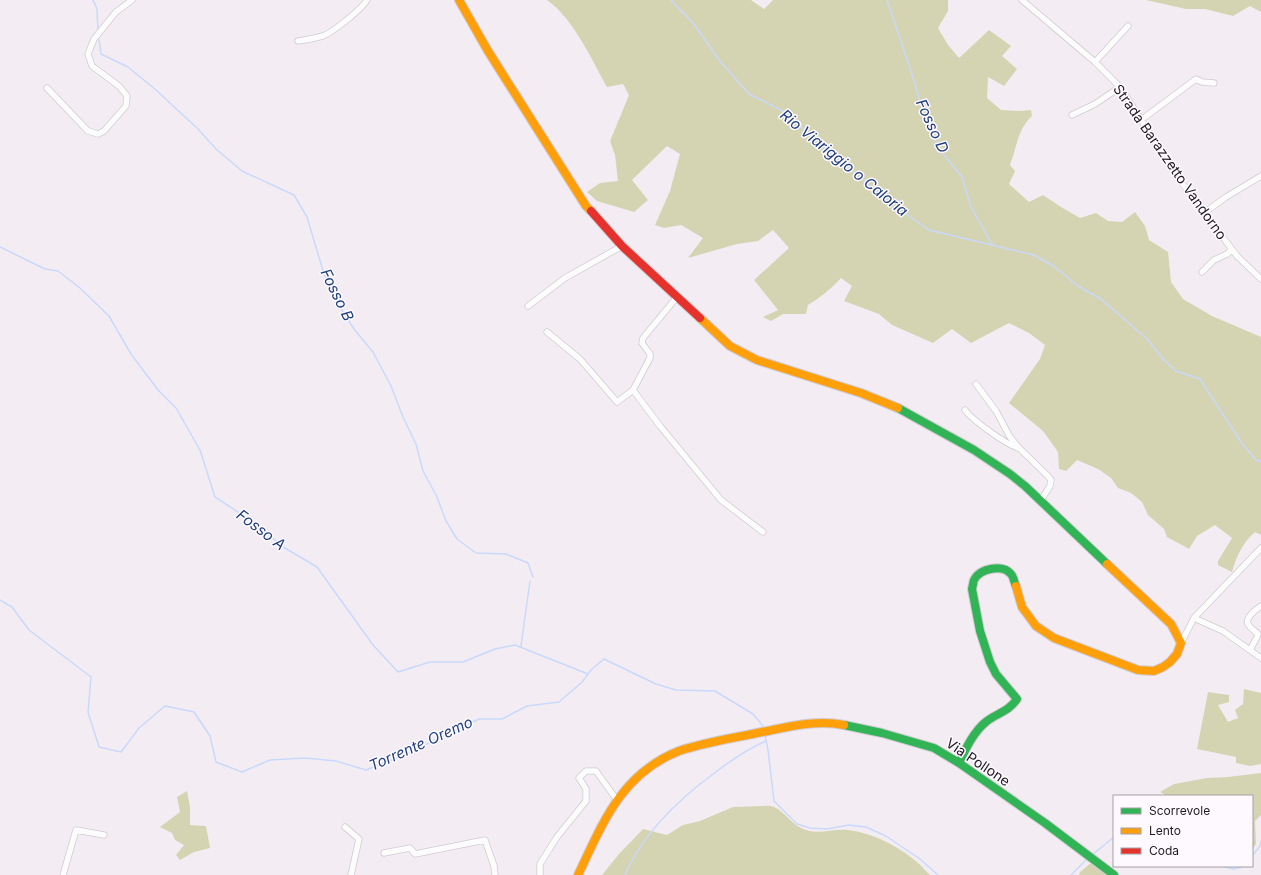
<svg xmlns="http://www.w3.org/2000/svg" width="1261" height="875" viewBox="0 0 1261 875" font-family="Inter,sans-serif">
<rect width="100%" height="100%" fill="#f3edf3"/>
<!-- forest -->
<path fill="#d5d4b2" d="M547,0H751L764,9L773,0H948V11L938,28L948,45L959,58L989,30L1011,46L1002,56L1017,69L1004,86L988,77L987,98L1001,110L1020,111L1031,110L1032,116C1017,130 1017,147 1010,165L1015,171L1009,184L1029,202L1043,195L1061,207L1080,218L1096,213L1108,221L1122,222L1135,212L1145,226L1149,240L1168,252L1171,282L1183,299L1212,316L1261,337V535L1255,532C1243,542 1236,557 1232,572L1218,565V561L1232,538L1215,525L1197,536L1189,549L1167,537L1164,529L1148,515L1142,502L1131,493L1118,488L1111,478L1098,469L1077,460L1066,471L1059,469L1058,452L1043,431L1009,403L1040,359L1045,345L1029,333L1009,323L971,343L952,329L933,343L892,325L879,314L844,301L852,286L841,278C831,289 821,297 808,305L806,314H783L771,321L763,317L778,310L754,280L789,248L773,230L758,241L737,244L688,258L703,238L681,225L664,228L655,225L670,191L680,154L667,146L632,180L648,200L634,212L597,201L587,192L600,183L618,181L615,155L610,141L629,95L623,84L607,87C592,60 573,18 547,0Z
M1146,0H1261V12L1250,6L1233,16L1205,9H1186Z
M1244,689L1261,693V764L1250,766L1236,763V757L1197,749L1208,692L1229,695V702L1218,705L1228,722L1238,718L1235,710L1243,704Z
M1261,773V815L1255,821L1256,844L1252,850V796H1167L1160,792L1174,784L1207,778L1228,777Z
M187,791L190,807V825L206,826L210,848L194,852L180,860L176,855L184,845L175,840L172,833L160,827L180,812L177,797Z
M761,806C765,806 770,805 774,807C786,812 792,826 806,830C821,835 833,828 848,830C873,833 898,846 917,862C922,866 925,871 930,875H602L619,854L643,829L667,835L683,825L700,821L733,807Z
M1091,863L1107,875H1079L1080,872Z"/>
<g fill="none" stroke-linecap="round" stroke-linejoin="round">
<!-- stream -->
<path stroke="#c9d9fb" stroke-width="1.5" d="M93,0L97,9L98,31
M671,0L693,23L720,61L749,94L789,114L805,131L893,205L929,230L1034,255L1055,267L1078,286L1101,299L1147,339L1163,359L1176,371L1200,379L1241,442L1256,460L1261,462
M887,0L913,77L924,115L940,150L962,177L971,207L992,244
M99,40L101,54L128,67L156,90L198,129L216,149L242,171L294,195L307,217L324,274L338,304L354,329L373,352L391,386L403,417L416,444L423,471L437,497L446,521L457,539L476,553L506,554L528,563L533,577
M0,247L45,269L58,271L80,288L109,316L131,354L158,390L176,408L200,450L215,497L250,520L285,548L317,567L373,645L398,672L430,662H463L495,649L515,645L588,674
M0,600L12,607L29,630L91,677L88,712L99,747L121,752L139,728L165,706L194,712L210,736L216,762L242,772L270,760L305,758L336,761L366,770L404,755L479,719H502L527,706L559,702L582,682L591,670L604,659L656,684L676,690L715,691L753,714L763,726L764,729
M521,646L530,581
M765,735L768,750L774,801L797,824L810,828L827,829L849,825L866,827L886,836L920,859L938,875
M1092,855L1114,837
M1252,856L1260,846L1261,841
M1221,866L1233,869L1242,867L1243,866
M625,875C643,832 680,798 717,771C733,759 747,749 766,741
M1071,875L1088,858"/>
<!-- street casing -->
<g stroke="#d0cbd0" stroke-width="7">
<path id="street" d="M1022,0L1095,62L1120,87L1176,175L1237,256L1261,279
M298,41C306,40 315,38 323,36C333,32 362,9 367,0
M1095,62L1128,26
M47,88L88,131L98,134L104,131L126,106L127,96L119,86L92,66L88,54L94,39L116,12L132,0
M1072,115L1095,104L1120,87
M1141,120L1196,79L1202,82L1214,83
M1204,213L1226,197L1261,176
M1202,272L1214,260L1227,254L1232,250
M677,297L643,338L642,343L650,354V358L633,390L660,426L721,500L763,532
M528,306L565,278L622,246
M547,332L580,359L617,402L633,390
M976,384L996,411L1010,437L1019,448L1047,475L1051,480L1050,486L1041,500
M965,410C973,421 1006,444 1018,448
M1194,618L1223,631L1261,658
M1181,643L1194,618L1261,548
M1250,650L1257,637L1258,634C1255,631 1250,628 1248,624C1245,618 1256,609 1261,606
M345,827L359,839L351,875
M384,853L410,848L415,854L485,840L494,866L495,875
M63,875L76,830L104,835
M540,875V864L557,837L586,801V789L579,778L586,771H596L617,800"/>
</g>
<!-- fast casing -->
<g stroke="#d0cbd0" stroke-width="10">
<path id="fast" d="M898,408L974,450L1010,474L1025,486L1107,564
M844,725L882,733L934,748L959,763L1045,823L1114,875
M959,763C966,748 974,731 987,721C998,713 1009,711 1017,699L996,674L990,662L980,631L972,589C973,586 973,582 974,580C980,568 1003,564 1011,574C1014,577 1014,583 1016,586"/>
</g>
<!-- slow casing -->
<g stroke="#d0cbd0" stroke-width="10">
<path id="slow" d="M459,0L488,51L586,206L591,211
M700,318L730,346L757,360L861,393L898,408
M1016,586L1022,607L1036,626L1054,638L1138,670L1154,671L1163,667L1170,662L1177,654L1181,643L1171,624L1107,564
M578,875C603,823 621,774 679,751C702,743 733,738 757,733C785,728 815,719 844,725"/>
</g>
<!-- jam casing -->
<g stroke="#d0cbd0" stroke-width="10">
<path id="jam" d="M591,211L622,246L700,318"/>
</g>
<!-- street -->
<use href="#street" stroke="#fdfcfd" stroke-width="5.5"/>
<!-- fast -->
<use href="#fast" stroke="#30b455" stroke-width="8"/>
<!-- slow -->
<use href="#slow" stroke="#ff9f0a" stroke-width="8"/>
<!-- jam -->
<use href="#jam" stroke="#e5322d" stroke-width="8"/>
</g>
<g text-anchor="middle" stroke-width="3" stroke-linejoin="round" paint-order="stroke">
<!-- street labels -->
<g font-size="14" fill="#1f1b20" stroke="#fef9ff">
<text transform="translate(1170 162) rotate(55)" y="5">Strada Barazzetto Vandorno</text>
<text transform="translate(978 762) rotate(34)" y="5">Via Pollone</text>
</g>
<!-- water labels -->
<g font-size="15" font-style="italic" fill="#1c3d7e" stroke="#fef9ff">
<text transform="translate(932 126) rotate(65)" y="5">Fosso D</text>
<text transform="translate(844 163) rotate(39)" y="5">Rio Viariggio o Caloria</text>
<text transform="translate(337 295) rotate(64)" y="5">Fosso B</text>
<text transform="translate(261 530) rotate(37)" y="5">Fosso A</text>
<text transform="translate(421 744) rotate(-24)" y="5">Torrente Oremo</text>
</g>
</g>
<!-- legend -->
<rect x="1113" y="795" width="140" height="72" fill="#fef9ff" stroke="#a5a0a6"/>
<rect x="1121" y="808" width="20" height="6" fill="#30b455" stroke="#a5a0a6"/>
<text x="1149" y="815" font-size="12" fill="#1f1b20">Scorrevole</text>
<rect x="1121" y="828" width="20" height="6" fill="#ff9f0a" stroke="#a5a0a6"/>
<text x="1149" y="835" font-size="12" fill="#1f1b20">Lento</text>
<rect x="1121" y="848" width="20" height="6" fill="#e5322d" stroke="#a5a0a6"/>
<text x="1149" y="855" font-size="12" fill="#1f1b20">Coda</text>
</svg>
